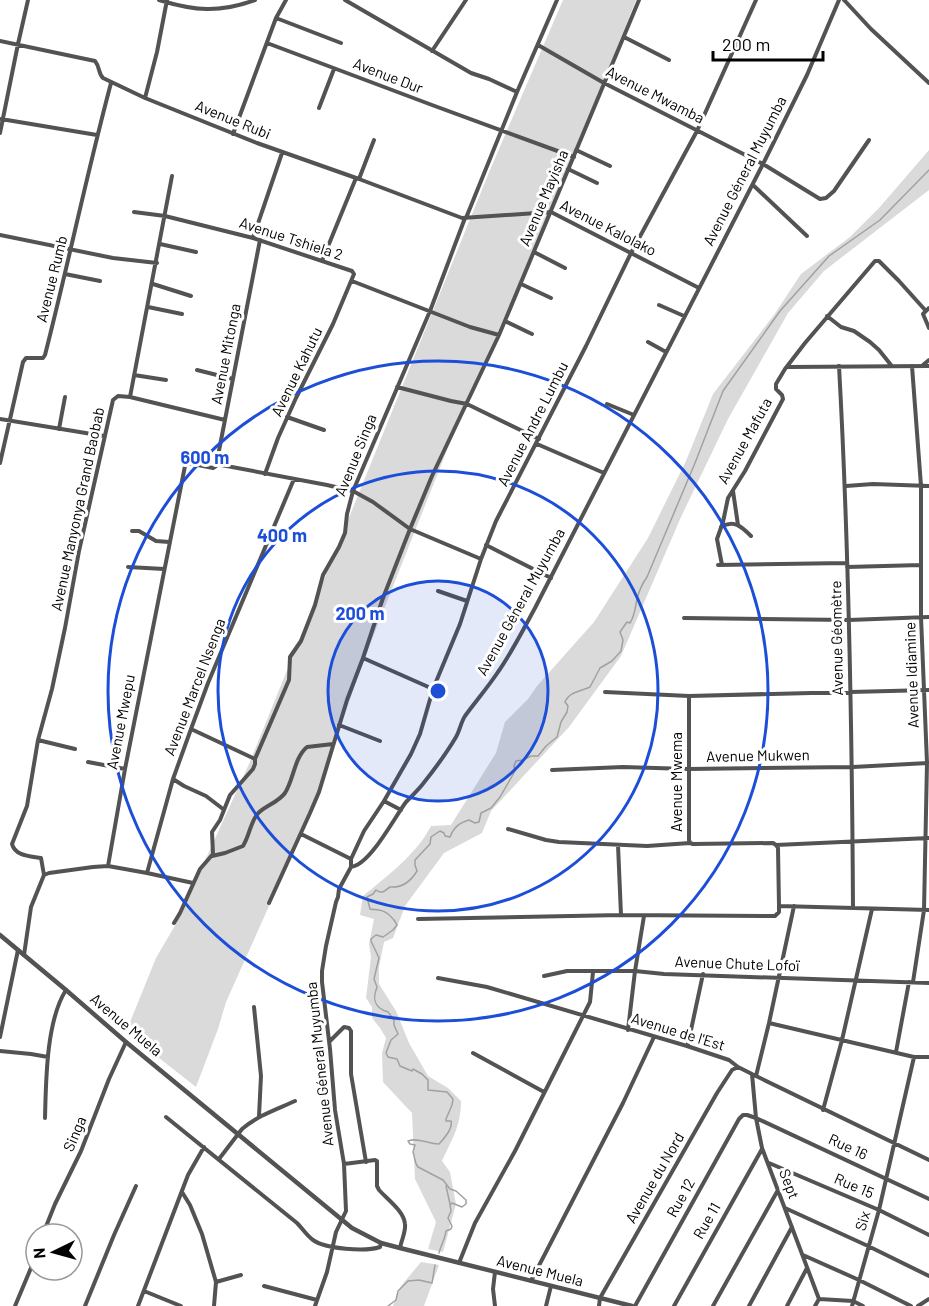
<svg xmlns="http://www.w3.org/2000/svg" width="929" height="1306" viewBox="0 0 929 1306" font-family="Barlow,sans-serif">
<rect width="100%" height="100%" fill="#fff"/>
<!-- green -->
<path fill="#dadada" d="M563,0H636L574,155L447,450L363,662L309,817L226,1002L218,1029L196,1087L126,1032L156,958L177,922L249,764L490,170Z
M929,150V190L824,271L788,313L728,419L681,517L621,656L569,727L491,811L482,833L444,853L405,906L393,938L384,942L379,967V984L396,1011L409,1043L428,1076L448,1088L461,1101C461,1126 452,1139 442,1161L450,1172L456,1204L443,1252L428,1249L436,1222L415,1179L412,1113L383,1082L382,1053L386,1038L380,1028L372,1018V1007L366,998L371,957L369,944L374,919L360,915L363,896C388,875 416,855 431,826L451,825L496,753L505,722L528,699L537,686L594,622L648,538L686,461L713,394L774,315L801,274L850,237L879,208Z
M421,1262L439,1265L424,1306H393L401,1286Z"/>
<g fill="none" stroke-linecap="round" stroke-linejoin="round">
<!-- stream -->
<path stroke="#a1a1a1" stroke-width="1.5" d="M446,1186L450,1204
M439,1253C441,1245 445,1239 446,1231L451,1229L452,1226L448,1218L451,1211L450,1205L452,1203L462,1207L466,1204V1200L456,1191L450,1189L443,1180L418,1167C414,1162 415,1157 413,1152L415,1145L410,1144L408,1141C418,1137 428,1144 439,1144C444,1139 453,1128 451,1121H446V1119L452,1105L453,1099L447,1092L428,1090V1080L422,1074L413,1069L412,1071L400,1066L397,1059L388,1057L386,1053L391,1040L398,1034L394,1025V1020C392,1018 391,1015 388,1012C386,1011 384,1011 383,1010C373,1005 373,997 377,987L374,979L379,958L371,941V939L376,935L383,937L393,930L397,925C394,918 386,911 379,910C376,909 373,910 370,909L367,897L373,894L376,890C383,895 385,890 390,887C402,888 411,881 417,871L415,865V860L430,844L431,837L440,831L444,833L445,836L450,837C454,827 459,823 469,820L475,823L479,822L481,813L491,808L500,797L515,771L514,766L516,761L523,760L531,756H538L546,746L557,737L561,722L567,712L568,706L565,702C569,692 581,691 590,687L600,668L612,661L621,651L623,640L620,632L627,622L630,623C635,615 635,608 637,599C639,591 642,584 647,577L695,463L723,391L780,311L829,256L880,220L929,170
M388,1306L396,1300L398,1291L408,1281L419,1280L432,1283L435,1265"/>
<!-- minor -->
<path stroke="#535353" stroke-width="4" d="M159,0C195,11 219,13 255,0
M345,0L471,73L489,79L517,92
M844,0L871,29L929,83
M276,18L341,43
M624,37L669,60
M0,41L95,61C100,67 98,73 103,78L145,98L257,143L359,179L462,218L551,212L699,288
M267,43L432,105L574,157
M538,45L604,83L763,164L820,199L826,198L834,191L869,140
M432,51L466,0
M145,98L157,52L167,0
M319,108L334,69
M1,119L97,135
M0,133L18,44L28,0
M233,134L276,18L286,0
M576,150L610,166
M568,169L597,183
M359,179L374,140
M753,185L807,236
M134,212L165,216L253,238L352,271L354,274L333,324L296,398L278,438L265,474
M466,218L517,92L557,0
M0,235L113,258L157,263
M253,238L282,153
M160,244L196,252
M534,252L565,268
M322,261L356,178
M65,274L100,281
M352,281L470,327L499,335
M153,284L191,296
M521,284L551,298
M659,305L684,316
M148,307L182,314
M827,316L841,327L854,331L870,342L879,350L891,365
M505,321L532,334
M929,328L923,314L929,308
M648,342L666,352
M923,365L929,360
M839,366C849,547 852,728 853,908
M912,366L921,486V617L927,763L924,910L913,982
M788,367L929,366
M197,370L233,379
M134,375L166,380
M397,387L451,401L467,404L539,439
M130,397L172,176
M607,404L634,415
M287,417L324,430
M0,419L104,436
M59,429L65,397
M537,444L604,473
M0,463L23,362L26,358H43L45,355C68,265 87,173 111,83
M216,464L327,485L353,491L373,502L410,529L481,559
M846,486L873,484L929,486
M733,491L738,525
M721,527C734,519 742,527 751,536
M132,531H139L156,541L169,542
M486,545L551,578
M718,565L847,563
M722,565L717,539L723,522L728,498L745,471L783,399L782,395L776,389V384L785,369L805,343L875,261H879L899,281L926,311
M128,567L164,569
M847,567L921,565
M438,591L467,601
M684,618L849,620L929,617
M363,658L433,689
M605,692L689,696L929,690
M689,696V840L690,843
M339,725L380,741
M191,729L255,759
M38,740L75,749
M88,762L125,769
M552,770L623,767L688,769L853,767L928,763
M173,779L184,786L206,796L223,809
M384,801L401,810
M508,829L546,840L559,842L647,846L690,843L693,844L773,843L776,845L929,838
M301,834L351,859
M618,845L621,915
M212,856L225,853L243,846C249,836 250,825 256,816C261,807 277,804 285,793C294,779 294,758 307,747L333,744
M108,866L125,769L185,466L188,463L213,468L216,466L260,240
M351,866V859L364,831L384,801L411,754L420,734L433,689L460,624L481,559L496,521L586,346L631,253L697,131L756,0
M147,873L173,779L191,729L208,683L294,479
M44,875L41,858C30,856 15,856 12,844L27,806L38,740L52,689L65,628L79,551L113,400L118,396L130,397L225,420
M269,903L310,813L319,792L347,700L363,658L383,598L410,529L432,476L499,335L639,0
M779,906L929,910
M418,919L621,915L775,916L779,912V906L778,848L776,845
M174,923L180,913L200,869L213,854L212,832L220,820L230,795L253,769L255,764V759L289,680L290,657L301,641L315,605L323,575L339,547L345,533L347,514L353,491L430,311L465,218
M24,955L31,907L44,875L49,873L93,867L108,866L147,873L193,883
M544,976L567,971H635L664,974L929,983
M438,978L487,987L687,1046L729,1060L738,1067L756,1076L929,1160
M254,1007L261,1076L259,1116
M769,1023L914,1057H929
M628,1030L635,971L644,916
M0,1037L18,950
M330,1041L344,1027L349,1028L351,1031V1074L366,1162
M687,1046L688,1044L703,974
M0,1051L31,1054L48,1057
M896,1052L909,982
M473,1053L544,1092
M752,1074L756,1118L762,1148L819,1299
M756,1076L769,1023L794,906
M823,1110L842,1040L872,909
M166,1117L297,1223C302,1228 307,1236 313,1240C326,1249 365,1252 380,1247L381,1243
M45,1118C46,1082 46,1021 66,990
M219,1159L242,1129C259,1115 275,1110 295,1101
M769,1163L879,1210L929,1235
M344,1164L375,1160L377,1161V1186L379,1190C387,1199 404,1211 405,1224C406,1232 401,1241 400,1248
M182,1192L190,1205L202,1234L216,1282L214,1306
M785,1208L868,1246L929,1276
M43,1234L55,1204L81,1151L109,1079L126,1042
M803,1255L859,1280L911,1306
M459,1263L475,1223L515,1151L590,1002L593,972
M531,1281L623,1103L654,1037
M216,1282L241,1275
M264,1286L317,1300
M144,1291L181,1306
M15,1306L36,1256
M85,1306L114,1235L136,1186
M138,1306L188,1175L204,1147
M315,1306L327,1272L336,1232L346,1211L344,1164L335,1110L330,1049L322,982V971L326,946L336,902L338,897L339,889L351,867C370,865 394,818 406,802C411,797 417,791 422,785C434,770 446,754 456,737C460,730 461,722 465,716C476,701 488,687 498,672C512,652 523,630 535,608L763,164L807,75L839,0
M495,1306L493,1289L495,1272
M546,1306L551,1286
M599,1306L600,1298L717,1093L732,1070L738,1067
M635,1306L739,1119L743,1115H747L756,1118L929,1199
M674,1306L762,1149
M713,1306L778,1190
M749,1306L792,1227
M787,1306L807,1268
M815,1306L819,1299L853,1301L863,1306
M852,1306L879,1210L914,1057
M918,1306L929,1299"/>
<!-- tertiary -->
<path stroke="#535353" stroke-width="4.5" d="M0,935L66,990L126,1042L352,1228L381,1243L400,1248L632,1306"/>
</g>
<!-- distance rings -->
<circle cx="438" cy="691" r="110" fill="#1d4ed8" fill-opacity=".12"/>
<g fill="none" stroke="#1d4ed8" stroke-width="3">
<circle cx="438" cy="691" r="110"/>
<circle cx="438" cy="691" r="220"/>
<circle cx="438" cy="691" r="330"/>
</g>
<g text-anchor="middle" stroke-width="6" stroke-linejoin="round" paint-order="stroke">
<!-- street labels -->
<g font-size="15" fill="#000" stroke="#fff">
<text transform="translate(388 76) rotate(21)" y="5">Avenue Dur</text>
<text transform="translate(655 95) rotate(27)" y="5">Avenue Mwamba</text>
<text transform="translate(233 120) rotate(22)" y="5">Avenue Rubi</text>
<text transform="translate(745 171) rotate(-63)" y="5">Avenue Géneral Muyumba</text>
<text transform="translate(544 198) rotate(-67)" y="5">Avenue Mayisha</text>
<text transform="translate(608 228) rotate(27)" y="5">Avenue Kalolako</text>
<text transform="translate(291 239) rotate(18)" y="5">Avenue Tshiela 2</text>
<text transform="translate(52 279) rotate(-76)" y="5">Avenue Rumb</text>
<text transform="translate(226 354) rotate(-79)" y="5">Avenue Mitonga</text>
<text transform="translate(297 372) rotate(-64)" y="5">Avenue Kahutu</text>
<text transform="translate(533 424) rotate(-63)" y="5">Avenue Andre Lumbu</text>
<text transform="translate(745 441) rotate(-61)" y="5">Avenue Mafuta</text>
<text transform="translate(356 455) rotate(-68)" y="5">Avenue Singa</text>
<text transform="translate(78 509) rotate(-78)" y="5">Avenue Manyonya Grand Baobab</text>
<text transform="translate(521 602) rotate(-61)" y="5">Avenue Géneral Muyumba</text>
<text transform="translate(837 638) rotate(-91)" y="5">Avenue Géomètre</text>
<text transform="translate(912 675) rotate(-92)" y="5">Avenue Idiamine</text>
<text transform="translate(195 687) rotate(-69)" y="5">Avenue Marcel Nsenga</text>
<text transform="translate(121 722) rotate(-79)" y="5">Avenue Mwepu</text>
<text transform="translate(758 756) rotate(-1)" y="5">Avenue Mukwen</text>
<text transform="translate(677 782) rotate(-90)" y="5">Avenue Mwema</text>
<text transform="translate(737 964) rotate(2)" y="5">Avenue Chute Lofoï</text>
<text transform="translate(126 1025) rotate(40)" y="5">Avenue Muela</text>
<text transform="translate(678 1032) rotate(17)" y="5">Avenue de l'Est</text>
<text transform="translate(320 1064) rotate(-96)" y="5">Avenue Géneral Muyumba</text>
<text transform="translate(75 1134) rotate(-67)" y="5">Singa</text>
<text transform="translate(848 1147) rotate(25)" y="5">Rue 16</text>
<text transform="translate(655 1178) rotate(-60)" y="5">Avenue du Nord</text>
<text transform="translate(789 1184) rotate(69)" y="5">Sept</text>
<text transform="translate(854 1186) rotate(23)" y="5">Rue 15</text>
<text transform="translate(681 1198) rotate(-61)" y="5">Rue 12</text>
<text transform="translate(707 1221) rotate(-60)" y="5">Rue 11</text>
<text transform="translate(863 1221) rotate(-74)" y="5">Six</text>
<text transform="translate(540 1271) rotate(14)" y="5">Avenue Muela</text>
</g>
</g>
<circle cx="438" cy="691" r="9" fill="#1d4ed8" stroke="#fff" stroke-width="3"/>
<g font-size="18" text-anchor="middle" font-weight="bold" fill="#1d4ed8" stroke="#fff" stroke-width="6" stroke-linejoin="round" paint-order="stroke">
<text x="205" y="464">600 m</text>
<text x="282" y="542">400 m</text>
<text x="360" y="620">200 m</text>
</g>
<!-- north arrow -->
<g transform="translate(54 1252) rotate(265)"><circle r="28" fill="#ffffff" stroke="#999999" stroke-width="1.5"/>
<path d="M0-4.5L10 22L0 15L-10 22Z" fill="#000000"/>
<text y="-9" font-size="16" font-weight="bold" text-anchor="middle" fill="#000000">N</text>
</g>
<!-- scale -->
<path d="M713 51v9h110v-9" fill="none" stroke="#000000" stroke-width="3"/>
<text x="722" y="51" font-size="18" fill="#000000" stroke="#ffffff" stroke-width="4.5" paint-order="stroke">200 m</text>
</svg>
